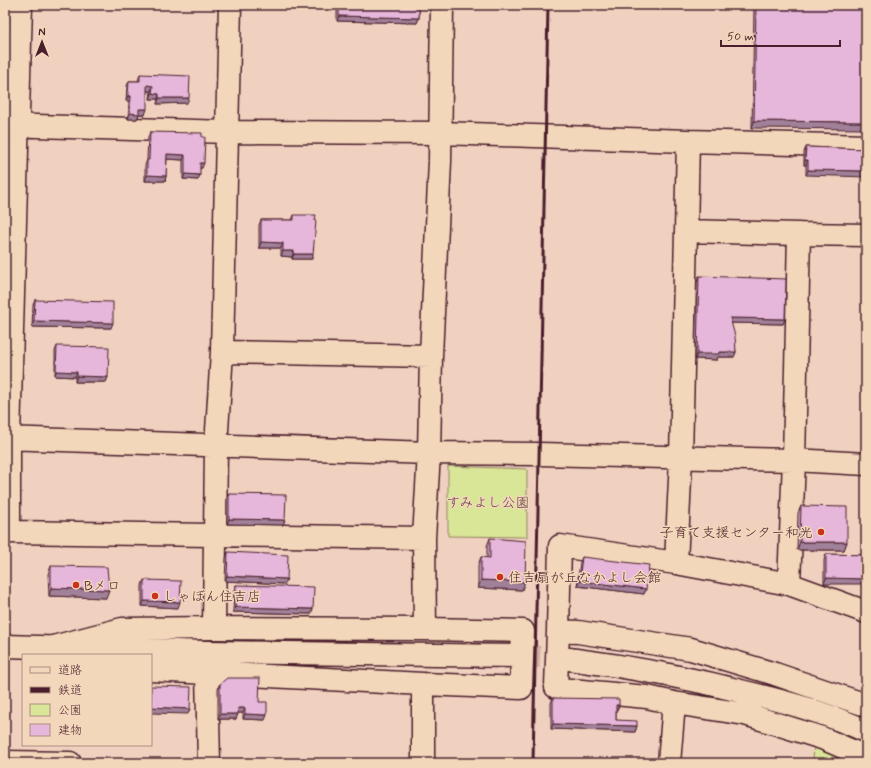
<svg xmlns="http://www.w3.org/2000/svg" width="871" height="768" viewBox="0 0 871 768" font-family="Mynerve,'Klee One',sans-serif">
<rect width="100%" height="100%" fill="#f0d1c0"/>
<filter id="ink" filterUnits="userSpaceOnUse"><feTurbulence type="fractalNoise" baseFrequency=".025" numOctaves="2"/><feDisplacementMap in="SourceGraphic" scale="8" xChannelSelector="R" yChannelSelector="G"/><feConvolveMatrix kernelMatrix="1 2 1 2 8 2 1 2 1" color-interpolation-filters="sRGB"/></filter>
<g filter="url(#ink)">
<!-- green -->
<path fill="#d9e597" stroke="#928261" d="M448,466L527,469V537L448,536Z
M814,742L865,763H813Z"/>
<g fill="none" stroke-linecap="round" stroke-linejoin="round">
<!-- minor-tunnel -->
<path stroke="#cfada2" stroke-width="22" stroke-dasharray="22 11" stroke-linecap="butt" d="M518,656L569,659"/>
<!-- minor casing -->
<g stroke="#4a1f2b" stroke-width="25">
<path id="minor" d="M21,5L9,438V532L424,538
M5,125L227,132L440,133L688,141
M686,231L799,234
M222,352L230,5
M5,438L429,453L539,454L794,460L866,464
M676,563L789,584L866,612
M789,584L794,460L799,234L866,235
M214,628L216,446L222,352L431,356
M558,631L560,546L676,563L681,458L688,141L866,146
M5,646L207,652L518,656
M53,647L122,629L214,628L425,629L424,538L429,453L431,356L440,161L442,5
M569,659C633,667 695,679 757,695C794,704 831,715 866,731
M151,670L423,684V763
M207,672L209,763
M423,684L521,688L523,631L425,629
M866,705L775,674L691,649L578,632L558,631L556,687L560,689L647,697L674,703L745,714L822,738L866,757
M5,762L70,763
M669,763L674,703"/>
</g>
<!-- minor -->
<use href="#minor" stroke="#f3d7ba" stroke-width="22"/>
<!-- rail -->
<path stroke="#4a1f2b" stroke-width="3" d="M533,763L548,5"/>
</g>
<!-- wall -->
<path fill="#c69dbb" stroke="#4a1f2b" d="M337,5H419V18L417,23L337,21Z
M754,5H866L752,128Z
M140,74L187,103L157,104L158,99H150L151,91H147L145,115L139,114L137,119H128L129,101H126L127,86L129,81H138Z
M150,132L202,137V168H200L198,180L183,179V160L167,159L166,176L165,181H145V165L147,160L148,137Z
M806,147L866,149L806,175V165H804V152Z
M294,215L312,259H292V257L281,256V248H259V225L261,220H292Z
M699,276L785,319L783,324L731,323L736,352L734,357H718L717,360L695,359L697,282Z
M35,300L111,328L32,327L33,305Z
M57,346L108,377L106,382H75V377L55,376V351Z
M229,494L283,525L227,524V499Z
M801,506L847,542L844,550H797L798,513Z
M490,538L522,590L478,588V565L481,557L487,558V546Z
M228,552L285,584L225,581L226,558Z
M826,554L866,555L824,584V560Z
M582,557L646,589L644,594L577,586L580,562Z
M51,566L106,598L49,596L48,574Z
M144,580L178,608L142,606V585Z
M236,585L311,614L233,612L234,590Z
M220,684L259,702L265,720L243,719V713H238L236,719H218V689Z
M553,698L619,705L617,710H616V720L637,726L635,732L551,729V703Z"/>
<!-- shaded-wall -->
<path fill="#a18099" stroke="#4a1f2b" d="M339,16L419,18L417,23L337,21Z
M147,85L153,86L151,91H146Z
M152,93L159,94L158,99H150Z
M128,96H131L129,101H126Z
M159,98H189L187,103L157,104Z
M139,109H147L145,115L139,114L137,119H128L130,113Z
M754,121L866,122V129L752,128Z
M167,154L185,155L183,160L165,159Z
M805,160H808L806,165H804Z
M200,163H204L202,168H198Z
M808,170L866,171V177L806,175Z
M185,174L200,175L198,180L183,179Z
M147,175L166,176L165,181H145Z
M261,242L283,243L281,248H259Z
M283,251H294L292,257L281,256Z
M294,254H313L312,259H292Z
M730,318L785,319L783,324L728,323Z
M34,321L113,323L111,328L32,327Z
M719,352H736L734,357H718L717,360L695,359L697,354Z
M56,371L77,372L75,377L55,376Z
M77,376L108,377L106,382H75Z
M229,519L285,520L283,525L227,524Z
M800,542H847L844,550H797Z
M227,576L287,579L285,584L225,581Z
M826,578L866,579V584H824Z
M481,580L525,582L522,590L478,588Z
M579,581L646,589L644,594L577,586Z
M51,588L109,590L106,598L49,596Z
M144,601L180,602L178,608L142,606Z
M235,607L313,609L311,614L233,612Z
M616,705H619L617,710H614Z
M151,707L190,709L188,714L151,713Z
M238,708H245L243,713H236Z
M220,714H238L236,719H218Z
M245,714L267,715L265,720L243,719Z
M553,724L637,726L635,732L551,729Z"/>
<!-- building -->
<path fill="#e6b7da" stroke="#4a1f2b" d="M339,5H419V18L339,16Z
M756,5H866V122L754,121Z
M140,74L190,76L189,98H159V94L152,93L153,86L147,85V109H139V114L130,113L131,96H128L129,81H140Z
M150,132L202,133V137H205L204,163H200V175L185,174V155L167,154L166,176L147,175V160H149Z
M806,147L866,149V171L808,170V160H805Z
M294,215H316L315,221H316L313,254H294V251H283V243L261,242V220H294Z
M699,276L786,279L785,319L730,318L735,336L736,352H719V354H697Z
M35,300L113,302V323L34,321Z
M57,346L109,347L108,377L77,376V372L56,371Z
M229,494L286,495L285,520L229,519Z
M801,506L847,507V542H800Z
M490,538L526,541L525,582L481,580V557L490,558Z
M228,552L288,555L287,579L227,576Z
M826,554L866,555V579L826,578Z
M582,557L649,565L646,589L579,581Z
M51,566L107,567L109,590L51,588Z
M144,580L181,581L180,602L144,601Z
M236,585L314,587L313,609L235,607Z
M227,678H260L259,702H267V715L245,714V708H238V714H220V684Z
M151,686L191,687L190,709L151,707Z
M553,698L619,699V705H616V720L637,721V726L553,724Z"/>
</g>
<!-- markers -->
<g fill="#c8321e" stroke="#f3d7ba" stroke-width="1.5">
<circle cx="821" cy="532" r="4"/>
<circle cx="500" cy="577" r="4"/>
<circle cx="76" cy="585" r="4"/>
<circle cx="155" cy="596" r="4"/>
</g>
<g text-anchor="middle" stroke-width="3" stroke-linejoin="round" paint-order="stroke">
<!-- park labels -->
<g font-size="14" fill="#5f3d3b" stroke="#f3d7ba">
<text x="488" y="507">すみよし公園</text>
</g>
<!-- poi labels -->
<g font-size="14" fill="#4a1f2b" stroke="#f3d7ba" text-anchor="start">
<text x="813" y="537" text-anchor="end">子育て支援センター和光</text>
<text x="508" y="582">住吉扇が丘なかよし会館</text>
<text x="84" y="590">Bメロ</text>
<text x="163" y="601">しゃぼん住吉店</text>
</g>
</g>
<!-- margin -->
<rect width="871" height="768" fill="none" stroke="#f3d7ba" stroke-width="20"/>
<rect x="10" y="10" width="851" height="748" fill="none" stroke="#4a1f2b" stroke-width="1.5" filter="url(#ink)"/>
<!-- legend -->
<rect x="22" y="654" width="130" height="92" fill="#f3d7ba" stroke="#af8d81"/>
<rect x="30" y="667" width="20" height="6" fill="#f3d7ba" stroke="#af8d81"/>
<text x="58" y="674" font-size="12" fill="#4a1f2b">道路</text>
<rect x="30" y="687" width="20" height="6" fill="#4a1f2b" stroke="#af8d81"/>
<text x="58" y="694" font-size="12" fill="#4a1f2b">鉄道</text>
<rect x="30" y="704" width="20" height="12" fill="#d9e597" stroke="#af8d81"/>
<text x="58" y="714" font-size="12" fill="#4a1f2b">公園</text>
<rect x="30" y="724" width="20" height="12" fill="#e6b7da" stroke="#af8d81"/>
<text x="58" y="734" font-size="12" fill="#4a1f2b">建物</text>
<!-- north arrow -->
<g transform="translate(42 42)" stroke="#f3d7ba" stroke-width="3" paint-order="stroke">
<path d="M0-3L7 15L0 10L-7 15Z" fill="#4a1f2b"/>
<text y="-6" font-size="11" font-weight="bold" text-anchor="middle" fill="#4a1f2b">N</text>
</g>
<!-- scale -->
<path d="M721 40v6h119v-6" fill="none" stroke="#4a1f2b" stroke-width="2"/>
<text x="727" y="40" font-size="12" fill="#4a1f2b" stroke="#f3d7ba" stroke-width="3" paint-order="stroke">50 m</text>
</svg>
